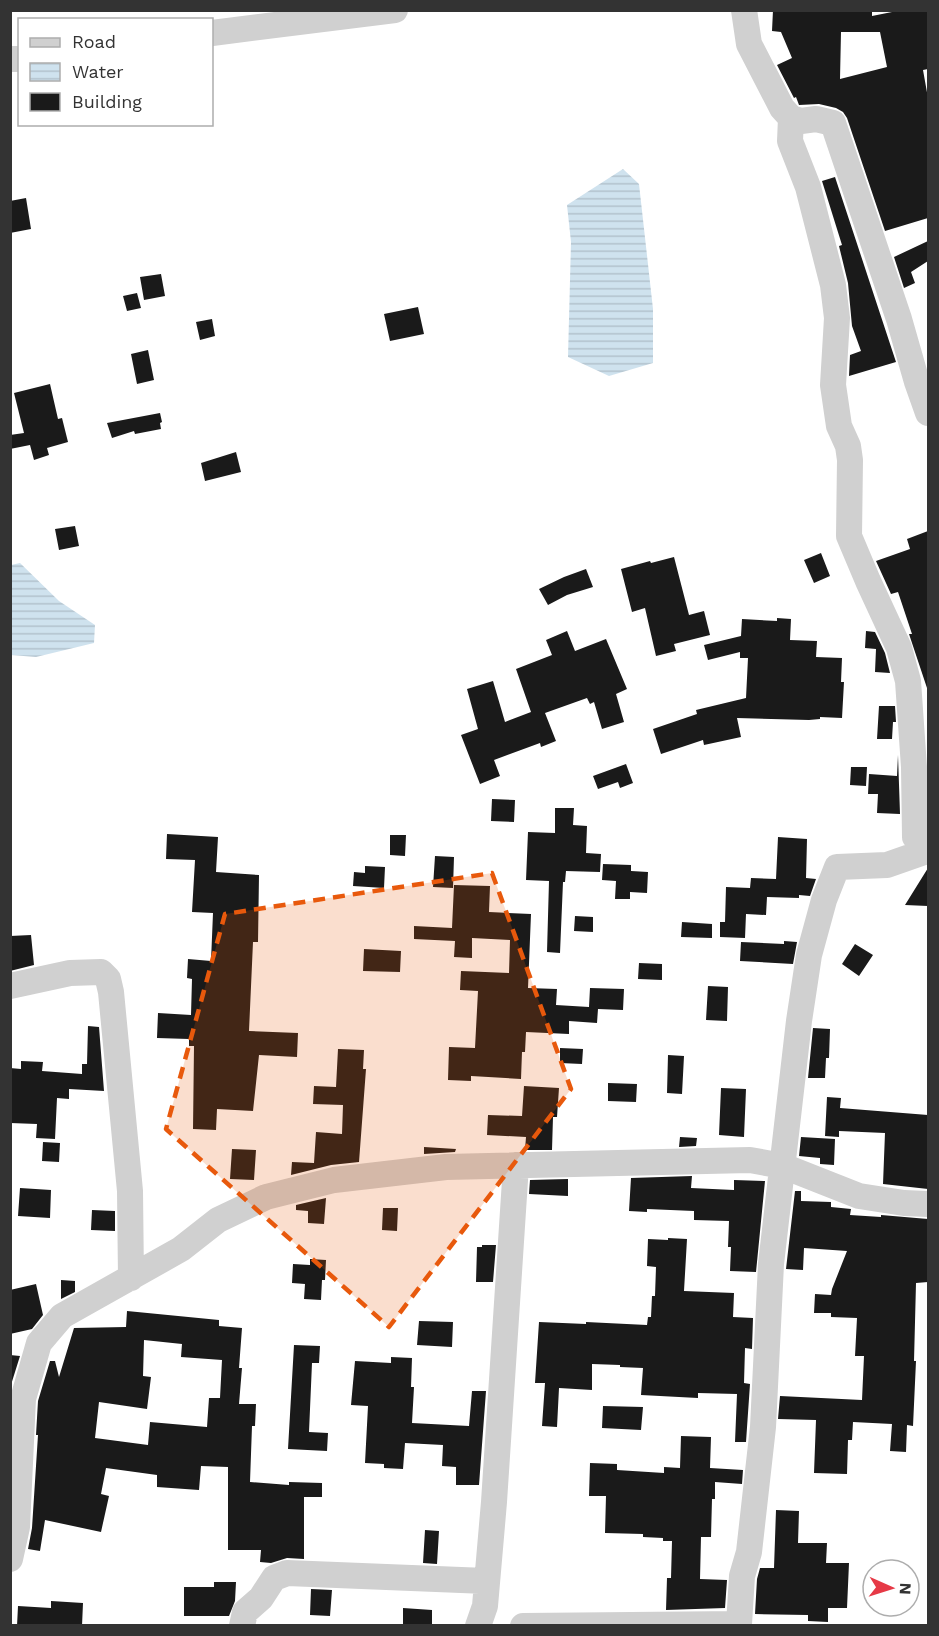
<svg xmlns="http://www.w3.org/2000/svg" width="939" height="1636" viewBox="0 0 939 1636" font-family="'Work Sans',sans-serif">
<defs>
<pattern id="water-rules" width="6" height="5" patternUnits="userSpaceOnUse" patternTransform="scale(1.5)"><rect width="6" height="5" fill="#cfe2ee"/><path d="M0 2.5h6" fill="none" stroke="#b2c2cd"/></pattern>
</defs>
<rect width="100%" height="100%" fill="#fff"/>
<!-- water -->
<path fill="url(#water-rules)" d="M623,169L639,184L653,309V363L609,376L568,357L571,242L567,205Z
M20,563L59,601L95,625L94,643L36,657L11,655V565Z"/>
<!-- building -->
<path fill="#1a1a1a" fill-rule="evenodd" d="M773,10H872V16L902,10H928V69L923,70L928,98V218L885,231L847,118L843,112L836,108L819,104L799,105L796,97L794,98L777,65L792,58L781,32L772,31ZM841,32H880L887,67L840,79Z
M835,177L896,362L849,376L850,355L861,351L852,326L848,283L839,246L842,245L822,181Z
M26,198L31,229L10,233V201Z
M928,241V261L911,272L915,283L904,288L894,257Z
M161,274L165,296L144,300L140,277Z
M137,293L141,308L127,311L123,296Z
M418,307L424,334L390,341L384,314Z
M212,319L215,336L200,340L196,322Z
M148,350L154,380L137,384L131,354Z
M50,384L58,419L62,418L68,442L47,448L49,455L34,460L30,445L10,449V435L24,433L14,393Z
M160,413L162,422L160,423L161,429L135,434L134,431L112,438L107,423Z
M236,452L241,472L205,481L201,463Z
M75,526L79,546L59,550L55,529Z
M928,531V688H927L909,634H912L898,592L891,594L876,561L910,549L907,539Z
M821,553L830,576L814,583L804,560Z
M674,557L689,615L704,611L710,635L674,644L676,651L656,656L645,608L632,612L621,569L650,561L651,563Z
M586,569L593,587L567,595L548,605L539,589L564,577Z
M777,618L791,619L790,640L817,641L816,657L842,658L841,682H844L842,718L820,717V719L809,720L737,718L741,737L704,745L703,740L661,754L653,729L697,714L696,710L746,698L748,658H740V652L708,660L704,645L741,636L742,619L777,621Z
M567,631L575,651L606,639L627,689L616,694L624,722L602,729L594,702L590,704L587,698L545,713L556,741L541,747L540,743L494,760L500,776L480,784L461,735L478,729L467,689L493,681L505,722L531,712L516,669L552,655L546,640Z
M866,631L875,632L885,653L890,673L875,672L876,649L865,648Z
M879,706H895L896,722H893L892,739H877Z
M898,755L900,814L877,813L878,794H868L869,774L897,776Z
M626,764L633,783L620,788L618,782L598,789L593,776Z
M851,767H867L866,786L850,785Z
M492,799L515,800L514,822L491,821Z
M555,808H574L573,825L587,826L586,853L601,854L600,872L566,871L565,882H563L560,953L547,952L549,881L526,880L528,832L555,833Z
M167,834L218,837L216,872L259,875L258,942H253L249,1031L298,1033L297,1057L259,1055L253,1111L217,1109L216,1130L193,1129L194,1046H189V1039L157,1038L158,1013L191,1015L192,979L187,978L188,959L211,961L213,913L192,912L195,860L166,859Z
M390,835H406L405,856L390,855Z
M778,837L807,839L806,878L816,879L810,896L799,895V898L767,897L766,915L746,914L745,938L720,937V922H725L726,887L750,888L751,878L776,879Z
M435,856L454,857L453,888L433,887Z
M603,864L631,865V871L648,872L647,893L630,892V899H615L616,881L602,880Z
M365,866L385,867L384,888L353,886L354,872L365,873Z
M928,868V906L905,905Z
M454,885L490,886L489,912L531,914L528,988L557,989L556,1005L589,1007L590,988L624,989L623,1010L598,1009L597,1023L569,1021V1034L526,1032L525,1052H522L521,1079L471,1076V1081L448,1080L449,1047L475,1048L478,991L460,990L461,971L509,973L510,940L472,938V958L454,957L455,941L414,939V926L452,928Z
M575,916L593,917V932L574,931Z
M682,922L712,924V938L681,937Z
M31,935L34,965L10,971V936Z
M784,941L797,942L793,964L740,961L741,942L784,944Z
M855,944L873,955L859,976L842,964Z
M364,949L401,951L400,972L363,971Z
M639,963L662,964V980L638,979Z
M708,986L728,987L727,1021L706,1020Z
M88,1026L99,1027L104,1091L69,1089V1099L57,1098L55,1139L36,1138L37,1124L10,1123V1068L21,1069V1061L43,1062L42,1071L82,1074V1064H87Z
M813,1028L830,1029L829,1058H826L825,1078H808Z
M560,1048L583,1049L582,1064L560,1063Z
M338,1049L364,1050L363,1069H366L359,1162L331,1165L291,1175L292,1162L314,1163L316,1132L342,1134L343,1105L313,1104L314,1086L336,1087Z
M668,1055L684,1056L682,1094L667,1093Z
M608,1083L637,1084L636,1102L608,1101Z
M524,1086L559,1088L557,1117H553L552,1150H525L526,1137L487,1135L488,1115L522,1116Z
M721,1088L746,1089L744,1137L719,1135Z
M827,1097L841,1098L840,1108L928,1115V1189L883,1184L885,1133L839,1131V1137L825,1136Z
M680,1137L697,1138L696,1146L679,1147Z
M801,1137L835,1139L834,1165L820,1164V1158L799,1156Z
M43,1142L60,1143L59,1162L42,1161Z
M424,1147L456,1149L455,1152L424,1154Z
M232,1149L256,1150L254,1180L230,1179Z
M692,1176L691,1188L734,1190V1180L765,1181L756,1272L730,1271L731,1247H728L729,1221L694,1220V1211L647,1209V1212L629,1211L631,1178Z
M568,1179V1196L529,1194L530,1180Z
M20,1188L51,1190L50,1218L18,1216Z
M795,1191H801V1201L831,1202V1207L851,1209L850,1215L881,1217V1215L928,1219V1282L916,1283L914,1361H916L913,1426L907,1425L906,1452L890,1451L892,1424L853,1422L852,1440H848L847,1474L814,1473L816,1420L778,1419L780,1396L862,1400L864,1356H855L857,1318L831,1317V1313H814L815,1294L831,1295L832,1289L847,1251L804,1248L803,1270L786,1269Z
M326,1198L324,1224L308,1223V1211L296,1210V1205Z
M383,1208H398L397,1231L382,1230Z
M92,1210L115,1211V1231L91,1230Z
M668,1238L687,1239L684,1291L734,1293L733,1317L753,1318L752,1349L745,1348L744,1383L750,1384L746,1442H735L737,1394L698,1393V1398L641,1395L643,1368L620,1367V1365L592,1364V1390L559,1388L557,1427L542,1426L545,1383H535L539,1322L586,1324V1322L647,1325L648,1317H651L652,1296H655L656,1267L647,1266L648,1239L668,1240Z
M482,1245H496L493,1282H476L477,1247H482Z
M310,1259L326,1260L325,1280H322L321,1300L304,1299L305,1284L292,1283L293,1264L310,1265Z
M61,1280L75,1281V1292L61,1299Z
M36,1284L43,1315L32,1329L10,1334V1290Z
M127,1311L219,1320V1326L242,1328L239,1368H242L239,1404H256L255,1426H252L250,1482L289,1485V1482L322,1483V1497H304V1559L287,1558L271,1563L260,1562L261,1550H228V1467L201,1466L199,1490L157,1487V1475L106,1468L101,1494L109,1496L101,1532L45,1520L40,1551L28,1549L32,1528L38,1435H36L38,1401L50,1361H55L59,1377L74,1328L126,1327ZM144,1340L182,1344L181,1357L222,1360L220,1398H209L207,1427L150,1422L148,1445L95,1438L99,1402L147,1409L151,1377L143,1376Z
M419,1321L453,1322L452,1347L417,1345Z
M294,1345L320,1346L319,1363H312L309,1432L328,1433L327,1451L288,1449Z
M10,1355L20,1356L10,1388Z
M391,1357L412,1358L411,1387H414L412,1423L469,1426L472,1391H486L479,1485H456V1467L442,1466L443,1445L405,1443L403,1469L384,1468V1464L365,1463L368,1406L351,1405L355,1361L391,1363Z
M603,1406L643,1407L641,1430L602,1428Z
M681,1436L711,1437L710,1468L743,1470L742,1484L715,1482V1499H712L711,1537H701L700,1579L727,1580L725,1608L666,1610L667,1578H671L672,1541H663V1538L643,1537V1534L605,1533L606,1496H589L590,1463L617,1464V1470L664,1473V1467L680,1468Z
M776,1510L799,1511L798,1543H827L826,1563H849L847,1608H828V1622L808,1621V1615L755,1614L757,1579L760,1568H774Z
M425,1530L439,1531L437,1564L423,1563Z
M214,1582H236L235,1601L229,1616H184V1587H214Z
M311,1589L332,1590L330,1616L310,1615Z
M51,1601L83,1603L82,1626H17L18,1606L51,1608Z
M403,1608L432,1610V1626H403Z"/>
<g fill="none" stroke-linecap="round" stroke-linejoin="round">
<!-- minor -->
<path stroke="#d0d0d0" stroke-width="26" d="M744,10L749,44L782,108L791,118L801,121L816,119L833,123L899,319L917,382L928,413
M212,33L395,10
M10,59H20
M791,118L790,141L808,187L833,285L837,318L833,385L839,426L848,446L850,460L849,536L868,581L899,648L908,681L914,767L915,837L928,851
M10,986L70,973L101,972L108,979L111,992L130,1191L131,1278
M10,1559L17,1527L23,1399L39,1343L62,1316L181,1249L218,1220L266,1197L334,1180L446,1167L750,1160L783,1166L859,1196L904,1203L928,1204
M242,1626L245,1612L261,1598L274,1578L287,1573L486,1581
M478,1626L485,1606L494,1502L516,1165
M523,1626L739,1624L742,1576L749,1552L763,1427L771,1264L799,1021L809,955L824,900L837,867L887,865L927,851"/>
</g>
<!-- marked area -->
<path fill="#e8590c" fill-opacity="0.2" stroke="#e8590c" stroke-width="4.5" stroke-dasharray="12 8" stroke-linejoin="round" d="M492,873L571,1089L389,1327L166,1129L225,914Z"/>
<!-- border -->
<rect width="939" height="1636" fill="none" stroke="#333333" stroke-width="24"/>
<!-- legend -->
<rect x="18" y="18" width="195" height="108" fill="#ffffff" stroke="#adadad" stroke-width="1.5"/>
<rect x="30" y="38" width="30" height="9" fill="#d0d0d0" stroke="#adadad" stroke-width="1.5"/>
<text x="72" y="48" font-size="18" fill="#333333">Road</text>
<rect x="30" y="63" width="30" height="18" fill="url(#water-rules)" stroke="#adadad" stroke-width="1.5"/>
<text x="72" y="78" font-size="18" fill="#333333">Water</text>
<rect x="30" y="93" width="30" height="18" fill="#1a1a1a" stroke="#adadad" stroke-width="1.5"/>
<text x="72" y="108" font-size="18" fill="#333333">Building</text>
<!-- north arrow -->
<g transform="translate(891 1588) rotate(93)"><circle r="28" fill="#ffffff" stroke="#adadad" stroke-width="1.5"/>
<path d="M0-4.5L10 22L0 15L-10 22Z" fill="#e63946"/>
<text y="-9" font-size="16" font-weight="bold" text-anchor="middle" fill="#333333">N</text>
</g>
</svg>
